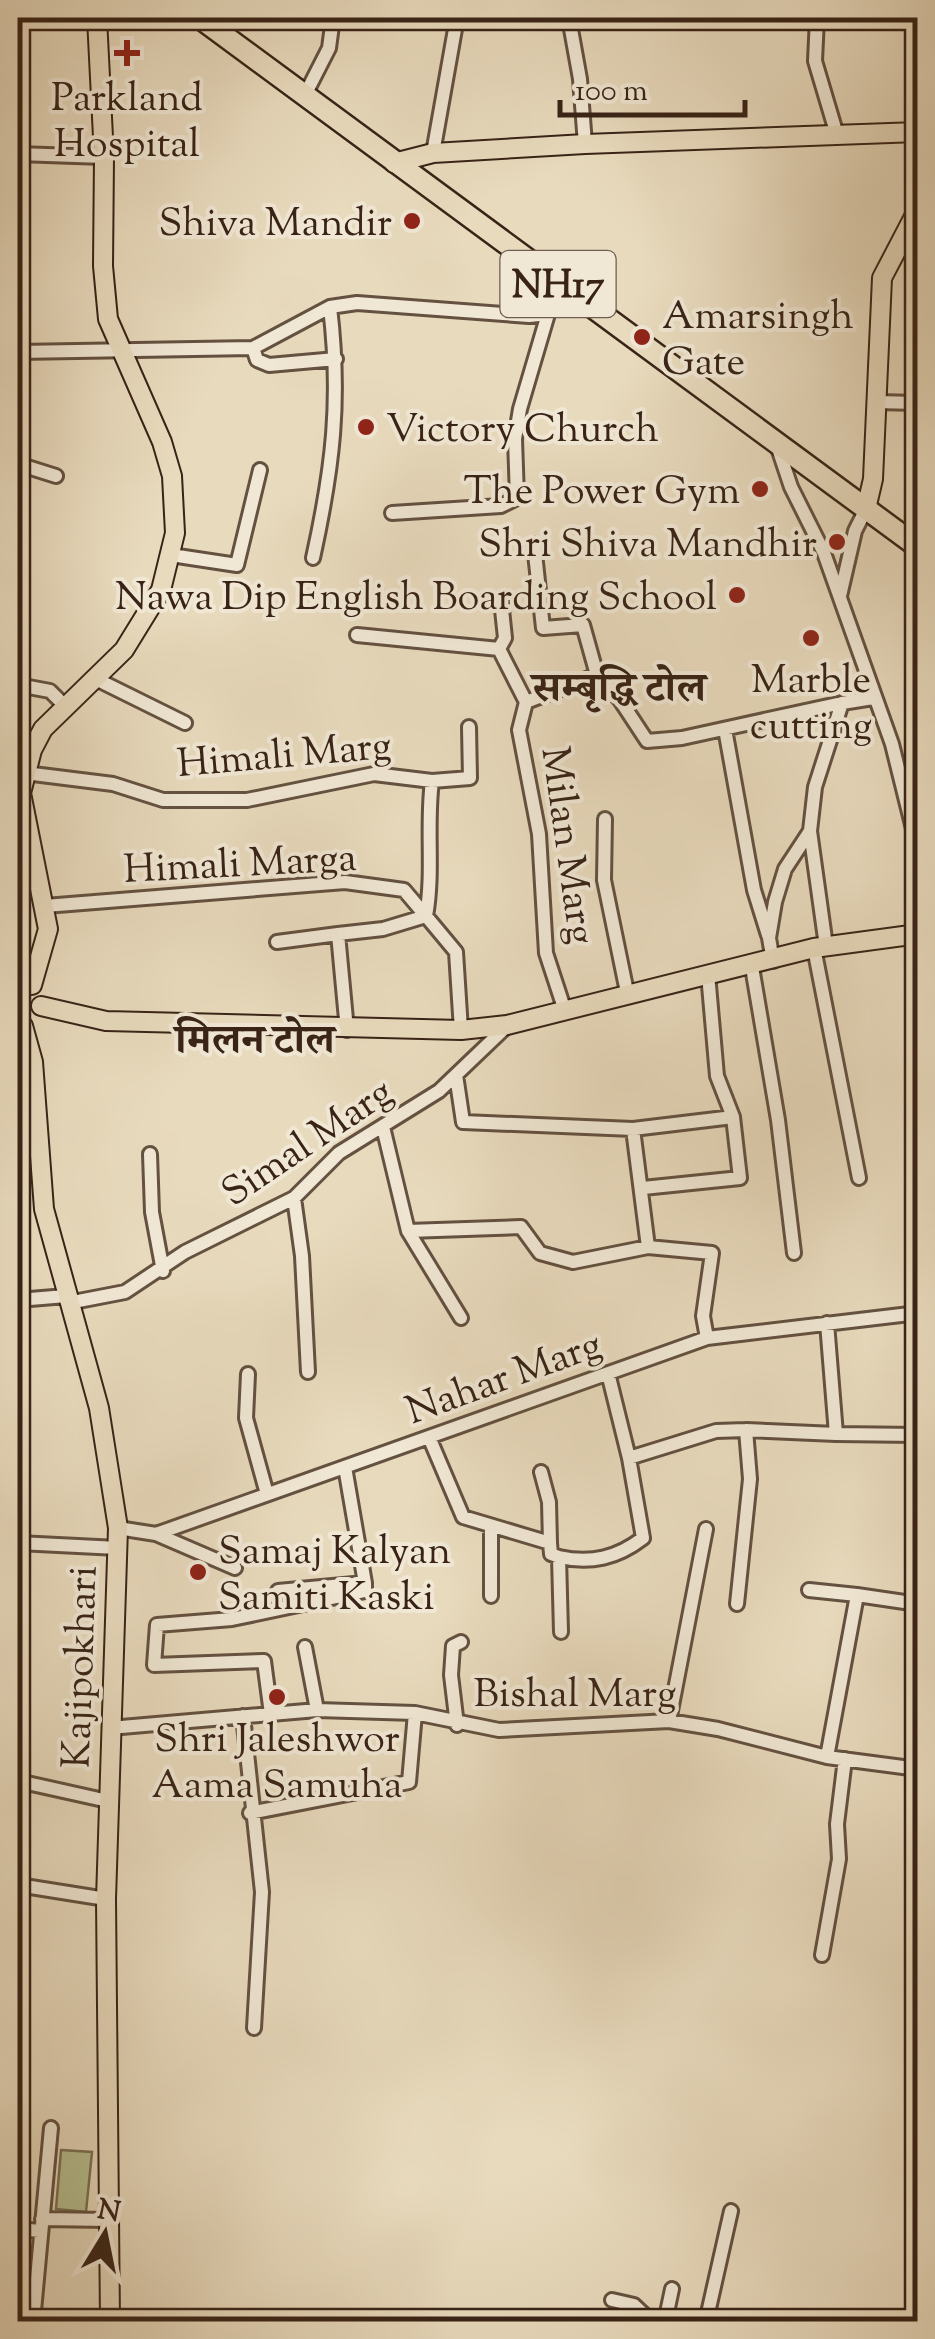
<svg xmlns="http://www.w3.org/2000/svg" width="935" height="2339" viewBox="0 0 935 2339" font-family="'Sorts Mill Goudy','Noto Serif Devanagari',serif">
<rect width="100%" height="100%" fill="#e8dabd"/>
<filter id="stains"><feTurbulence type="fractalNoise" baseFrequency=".002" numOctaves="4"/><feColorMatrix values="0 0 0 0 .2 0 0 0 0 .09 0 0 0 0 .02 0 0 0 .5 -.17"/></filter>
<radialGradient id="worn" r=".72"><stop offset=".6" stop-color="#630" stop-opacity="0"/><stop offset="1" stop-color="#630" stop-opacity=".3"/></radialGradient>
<!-- green -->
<path fill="#b7bf90" stroke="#787153" stroke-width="2.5" d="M61,2150L92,2152L86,2212L56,2209Z"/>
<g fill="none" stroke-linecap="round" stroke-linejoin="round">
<!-- minor casing -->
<g stroke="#645140" stroke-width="18">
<path id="minor" d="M569,18L580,79L585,144
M817,18L815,61L837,135
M304,97L329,48L333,18
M433,153L457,18
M18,154L104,157
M253,348L257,360L269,365L336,359
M18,352L253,348L330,307L357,303L529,316L548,314L520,409L515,439L517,498L501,506L392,513
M876,402L918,403
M777,445L791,487L824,553L892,744L918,849
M18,464L56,476
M534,544L543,628L583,625L597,675L620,700L647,741L682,738L842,703
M171,555L237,565L260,470
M313,558C333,467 341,400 330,307
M840,596L855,531L866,509
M357,635L499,649
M499,649L526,702
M499,649L505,638L501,600
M98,680L185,723
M18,685L50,691L65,706
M725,729L754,890L768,935
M25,773L113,784L163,800H247L374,774L432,781L470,778L469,727
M432,781C426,827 434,871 426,916L456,952L461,1030
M605,819L604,880L627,992
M810,831L826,946
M45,906L345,882L404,890L426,916L383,929L338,934
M277,942L338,934L347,1030
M814,948L859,1178
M773,961L769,938L775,902L785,869L810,831L815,787L842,703L873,698
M752,967L778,1120L794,1253
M565,1011L546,953L539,834L519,730L526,702L597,675
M456,1075L463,1122L633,1129
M383,1127L408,1231L461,1318
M150,1154L152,1212L163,1271
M643,1188L740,1178L733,1117L717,1076L708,974
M294,1198L302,1256L308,1372
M408,1231L521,1227L540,1253L573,1262L648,1247L712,1253L703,1316L707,1338
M648,1247L633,1129L733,1117
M18,1300L66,1296
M68,1303L125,1292L185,1252L294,1198L339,1153L439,1091L507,1026
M827,1323L836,1434L918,1435
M608,1373L629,1458L716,1431L746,1430
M248,1374L246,1418L267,1494
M429,1437L463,1517L550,1543L549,1502L541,1472
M118,1528L156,1534L707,1338L918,1313
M491,1529V1596
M156,1534L235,1568
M18,1543L118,1548
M550,1543L551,1554L559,1557L561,1632
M559,1557C591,1564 617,1558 643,1538L629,1458
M809,1590L857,1595L827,1757
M278,1591L365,1583L345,1467
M857,1595L918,1604
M737,1604L750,1479L746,1430L836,1434
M305,1647L317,1710
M271,1714L264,1661L154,1665L157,1625L232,1619L365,1591V1583
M243,1716L262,1892L254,2028
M669,1721L706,1529
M457,1725L451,1675L453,1646L461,1642
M110,1728L317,1710L415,1713L499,1730L669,1721L718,1729L827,1757L918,1769
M18,1781L108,1801
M250,1813L409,1782L415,1713
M18,1885L106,1899
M822,1955L839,1859L837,1824L845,1759
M42,2219L109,2220
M18,2229L40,2231
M612,2300L634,2305L652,2322
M18,2310L34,2311L51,2128
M665,2322L672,2289
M706,2322L731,2211"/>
</g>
<!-- major casing -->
<g stroke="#382316" stroke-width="22">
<path id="major" d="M394,163L433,153L585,144L918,132
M866,509L873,479L882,278L918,209
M32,985L48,929L21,793L32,750L43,729L124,650L161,590L175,533L172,476L162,442L108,319L103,266L104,157L97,18
M41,1006L106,1021L461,1030L507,1025L814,948L918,934
M23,1026L33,1062L44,1209L99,1408L118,1528L106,1899L110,2322"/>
</g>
<!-- highway casing -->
<g stroke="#382316" stroke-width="25">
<path id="highway" d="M200,18L918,547"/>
</g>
<!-- minor -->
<use href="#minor" stroke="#f0e7d4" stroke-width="12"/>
<!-- major -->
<use href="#major" stroke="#e8dabd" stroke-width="18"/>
<!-- highway -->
<use href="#highway" stroke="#e8dabd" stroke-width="20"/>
</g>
<!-- markers -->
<g fill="#8f2418" stroke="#f0e7d4" stroke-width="4">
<path d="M122 38h10v10h10v10h-10v10h-10v-10h-10v-10h10z"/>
<circle cx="412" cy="221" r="10"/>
<circle cx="642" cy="337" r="10"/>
<circle cx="366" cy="427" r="10"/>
<circle cx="760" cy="489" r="10"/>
<circle cx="837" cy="542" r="10"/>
<circle cx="737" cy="595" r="10"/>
<circle cx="811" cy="638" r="10"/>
<circle cx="198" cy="1572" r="10"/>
<circle cx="277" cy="1697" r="10"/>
</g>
<g text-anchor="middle" stroke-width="8" stroke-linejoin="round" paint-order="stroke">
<!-- shield labels -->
<rect fill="#f0e7d4" stroke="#6f5e4f" stroke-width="2.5" x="500.5" y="251" width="115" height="66" rx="8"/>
<g font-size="38" font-weight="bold" fill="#382316">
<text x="558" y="297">NH17</text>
</g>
<!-- poi labels -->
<g font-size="40" fill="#382316" stroke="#f0e7d4" text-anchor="end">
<text x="127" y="110" text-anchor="middle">Parkland<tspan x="127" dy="46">Hospital</tspan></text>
<text x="392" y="235">Shiva Mandir</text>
<text x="662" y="328" text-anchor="start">Amarsingh<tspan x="662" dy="46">Gate</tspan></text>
<text x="386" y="441" text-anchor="start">Victory Church</text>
<text x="740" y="503">The Power Gym</text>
<text x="817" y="556">Shri Shiva Mandhir</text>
<text x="717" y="609">Nawa Dip English Boarding School</text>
<text x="811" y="692" text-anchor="middle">Marble<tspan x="811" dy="46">cutting</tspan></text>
<text x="218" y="1563" text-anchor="start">Samaj Kalyan<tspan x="218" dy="46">Samiti Kaski</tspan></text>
<text x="277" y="1751" text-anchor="middle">Shri Jaleshwor<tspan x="277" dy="46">Aama Samuha</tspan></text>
</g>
<!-- street labels -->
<g font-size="40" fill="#382316" stroke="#f0e7d4">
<text transform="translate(284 753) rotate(-5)" y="14">Himali Marg</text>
<text transform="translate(570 845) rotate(82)" y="14">Milan Marg</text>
<text transform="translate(240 862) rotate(-3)" y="14">Himali Marga</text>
<text transform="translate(306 1141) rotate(-34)" y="14">Simal Marg</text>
<text transform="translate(503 1376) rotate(-20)" y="14">Nahar Marg</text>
<text transform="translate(78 1667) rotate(-88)" y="14">Kajipokhari</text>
<text x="575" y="1706">Bishal Marg</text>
</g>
<!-- neighbourhood labels -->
<g font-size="42" font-weight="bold" fill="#382316" stroke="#f0e7d4">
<text x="619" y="701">सम्बृद्धि टोल</text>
<text x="255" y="1053">मिलन टोल</text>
</g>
</g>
<!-- margin -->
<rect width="935" height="2339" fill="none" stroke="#e8dabd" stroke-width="60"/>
<rect x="20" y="20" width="895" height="2299" fill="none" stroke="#382316" stroke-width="5"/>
<rect x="30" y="30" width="875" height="2279" fill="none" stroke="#382316" stroke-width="2.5"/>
<!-- north arrow -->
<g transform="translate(105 2234) rotate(10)" stroke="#f0e7d4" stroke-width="8" paint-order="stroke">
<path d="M0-8L18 38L0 25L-18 38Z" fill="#382316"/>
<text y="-15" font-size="28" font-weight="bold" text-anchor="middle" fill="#382316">N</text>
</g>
<!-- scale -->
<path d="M560 100v15h185v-15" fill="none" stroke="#382316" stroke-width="5"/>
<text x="575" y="100" font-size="30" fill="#382316" stroke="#f0e7d4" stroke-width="8" paint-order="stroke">100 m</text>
<rect width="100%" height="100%" filter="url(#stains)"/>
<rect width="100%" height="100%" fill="url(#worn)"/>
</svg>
